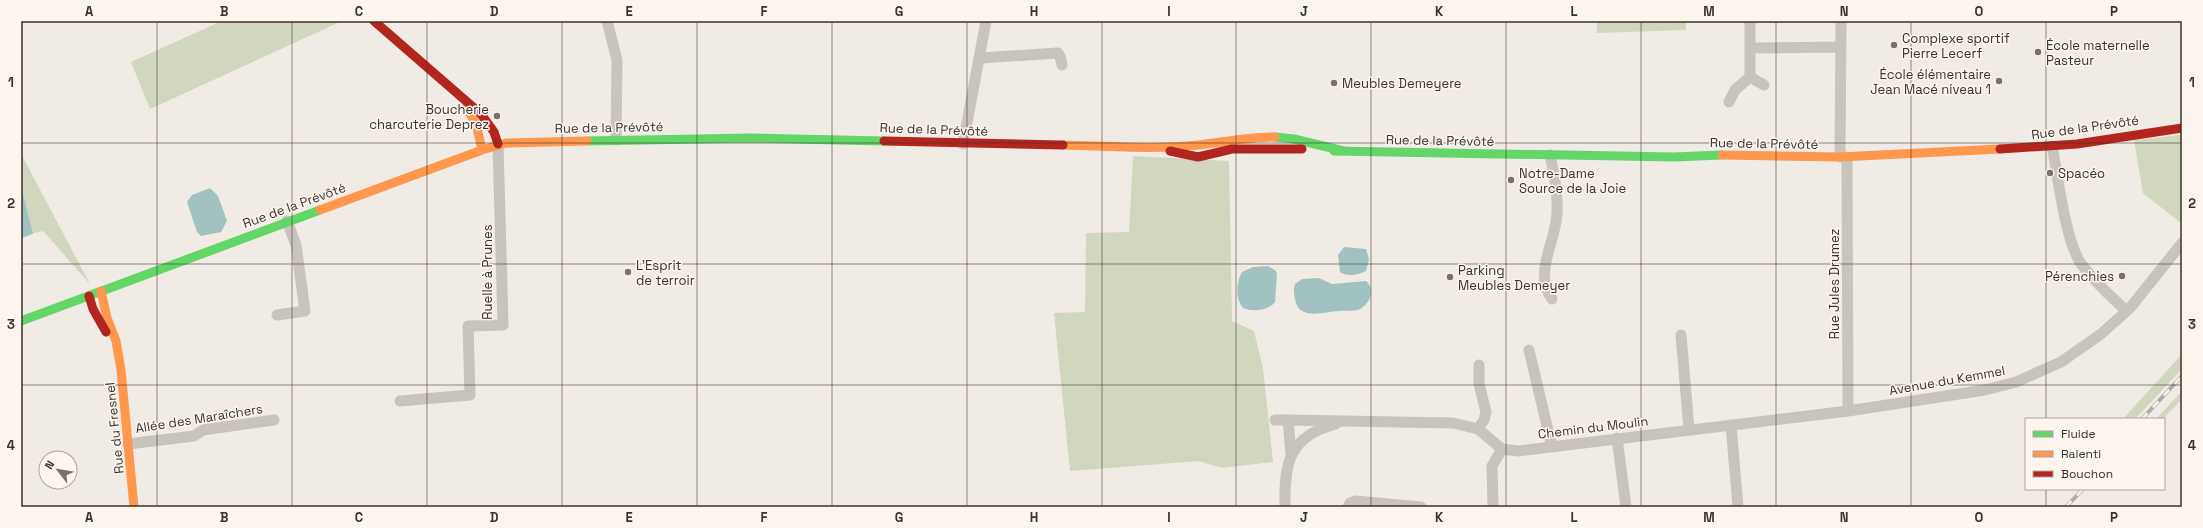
<svg xmlns="http://www.w3.org/2000/svg" width="2203" height="528" viewBox="0 0 2203 528" font-family="'Space Grotesk',sans-serif">
<rect width="100%" height="100%" fill="#f0ebe5"/>
<!-- green -->
<path fill="#d1d6bf" d="M222,21H342L150,109L131,62Z
M1597,21H1686V30L1597,33Z
M2182,135V224L2143,193L2134,140Z
M21,154L90,284L43,231L21,236Z
M1133,156L1229,161L1232,321L1254,331L1263,368L1273,462L1222,468L1199,461L1070,471L1054,313L1085,312L1086,233L1129,232Z
M2182,354V369L2135,419H2123Z
M2182,391V399L2163,419H2156Z"/>
<!-- water -->
<path fill="#a1c2c1" d="M21,186L33,234L21,238Z
M210,188L218,196L227,221L221,232L201,236L197,232L187,202L192,195Z
M1344,247L1366,249L1369,259L1366,271C1359,275 1346,277 1340,272L1338,255Z
M1268,266L1276,271L1277,274L1275,302C1268,311 1252,312 1243,308C1235,298 1236,283 1242,272L1253,267Z
M1319,278L1332,284L1366,281C1376,289 1370,304 1360,309C1353,312 1346,310 1339,311C1323,312 1298,321 1295,299C1294,294 1293,289 1295,284L1302,279Z"/>
<g fill="none" stroke-linecap="round" stroke-linejoin="round">
<!-- street -->
<path stroke="#c9c3be" stroke-width="11" d="M607,21L617,60L616,140
M1751,48L1841,47
M981,58L1058,53L1060,56L1062,65
M1750,77V21
M1729,102L1735,90L1750,77L1764,85
M963,144L986,21
M2052,146C2058,176 2065,239 2080,262C2092,280 2111,296 2126,311
M1550,155C1554,174 1558,193 1557,213C1556,242 1533,272 1552,299
M1840,157L1841,21
M1847,157L1848,411
M277,315L305,311L296,245L287,221
M1681,335L1689,429
M1529,350L1552,447
M1479,365V384L1486,412L1484,420L1478,429L1502,449
M400,401L470,395L468,326L503,325L498,144
M1275,420H1288
M1731,425L1738,507
M1617,438L1626,507
M128,444L194,436L203,430L274,420
M1291,455L1288,420L1453,423L1478,429
M1285,507C1284,463 1289,436 1336,424
M1348,507L1350,503L1356,501L1421,507
M1493,507L1492,466L1502,449L1518,451L1848,411L1985,390L2016,382L2061,362L2101,334L2130,308L2182,243"/>
<!-- fast -->
<path stroke="#63d668" stroke-width="9" d="M1275,137L1294,139L1344,151
M587,141L751,138L884,141
M1334,151L1674,157L1722,155
M21,321L320,210"/>
<!-- slow -->
<path stroke="#ff974d" stroke-width="9" d="M466,108L476,123L482,150
M1063,145C1107,146 1154,150 1198,145C1224,142 1248,137 1275,137
M1722,155L1840,157L2000,149
M320,210L482,150L506,143L587,141
M101,291L107,318L116,341L121,370L134,507"/>
<!-- jam -->
<path stroke="#b3261e" stroke-width="9" d="M374,21L481,114L494,132L498,144
M884,141L1063,145
M2000,149L2077,144L2182,128
M1170,151L1198,157L1232,149H1302
M89,296L93,309L106,332"/>
<!-- rail casing -->
<g stroke="#b1aca8" stroke-width="4">
<path id="rail" d="M2142,419L2182,376
M2066,507L2083,489"/>
</g>
<!-- rail -->
<use href="#rail" stroke="#fbf5ee" stroke-width="2.5" stroke-dasharray="8" stroke-linecap="butt"/>
</g>
<!-- grid -->
<path fill="none" stroke="#3b302b" stroke-width="1" stroke-opacity="0.55" d="M157,21V507M292,21V507M427,21V507M562,21V507M697,21V507M832,21V507M967,21V507M1102,21V507M1236,21V507M1371,21V507M1506,21V507M1641,21V507M1776,21V507M1911,21V507M2046,21V419M21,143H2182M21,264H2182M21,385H2182M2046,489V507"/>
<!-- markers -->
<g fill="#7a716c" stroke="#fbf5ee" stroke-width="1.5">
<circle cx="1894" cy="45" r="4"/>
<circle cx="2038" cy="52" r="4"/>
<circle cx="1999" cy="81" r="4"/>
<circle cx="1334" cy="83" r="4"/>
<circle cx="497" cy="116" r="4"/>
<circle cx="2050" cy="173" r="4"/>
<circle cx="1511" cy="180" r="4"/>
<circle cx="628" cy="272" r="4"/>
<circle cx="2122" cy="276" r="4"/>
<circle cx="1450" cy="277" r="4"/>
</g>
<g text-anchor="middle" stroke-width="3" stroke-linejoin="round" paint-order="stroke">
<!-- poi labels -->
<g font-size="13" fill="#3b302b" stroke="#fbf5ee" text-anchor="start">
<text x="1902" y="43">Complexe sportif<tspan x="1902" dy="15">Pierre Lecerf</tspan></text>
<text x="2046" y="50">École maternelle<tspan x="2046" dy="15">Pasteur</tspan></text>
<text x="1991" y="79" text-anchor="end">École élémentaire<tspan x="1991" dy="15">Jean Macé niveau 1</tspan></text>
<text x="1342" y="88">Meubles Demeyere</text>
<text x="489" y="114" text-anchor="end">Boucherie<tspan x="489" dy="15">charcuterie Deprez</tspan></text>
<text x="1519" y="178">Notre-Dame<tspan x="1519" dy="15">Source de la Joie</tspan></text>
<text x="2058" y="178">Spacéo</text>
<text x="636" y="270">L'Esprit<tspan x="636" dy="15">de terroir</tspan></text>
<text x="1458" y="275">Parking<tspan x="1458" dy="15">Meubles Demeyer</tspan></text>
<text x="2114" y="281" text-anchor="end">Pérenchies</text>
</g>
<!-- street labels -->
<g font-size="13" fill="#3b302b" stroke="#fbf5ee">
<text transform="translate(609 127) rotate(-1)" y="5">Rue de la Prévôté</text>
<text transform="translate(2085 127) rotate(-8)" y="5">Rue de la Prévôté</text>
<text transform="translate(934 129) rotate(2)" y="5">Rue de la Prévôté</text>
<text transform="translate(1440 140) rotate(1)" y="5">Rue de la Prévôté</text>
<text transform="translate(1764 143) rotate(1)" y="5">Rue de la Prévôté</text>
<text transform="translate(294 205) rotate(-20)" y="5">Rue de la Prévôté</text>
<text transform="translate(487 272) rotate(-90)" y="5">Ruelle à Prunes</text>
<text transform="translate(1834 284) rotate(-90)" y="5">Rue Jules Drumez</text>
<text transform="translate(1947 380) rotate(-10)" y="5">Avenue du Kemmel</text>
<text transform="translate(199 418) rotate(-9)" y="5">Allée des Maraîchers</text>
<text transform="translate(1593 427) rotate(-7)" y="5">Chemin du Moulin</text>
<text transform="translate(114 428) rotate(-96)" y="5">Rue du Fresnel</text>
</g>
</g>
<!-- border -->
<rect width="2203" height="528" fill="none" stroke="#fbf5ee" stroke-width="44"/>
<!-- legend -->
<rect x="2025" y="418" width="140" height="72" fill="#fbf5ee" stroke="#aea6a0"/>
<rect x="2033" y="431" width="20" height="6" fill="#63d668" stroke="#aea6a0"/>
<text x="2061" y="438" font-size="12" fill="#3b302b">Fluide</text>
<rect x="2033" y="451" width="20" height="6" fill="#ff974d" stroke="#aea6a0"/>
<text x="2061" y="458" font-size="12" fill="#3b302b">Ralenti</text>
<rect x="2033" y="471" width="20" height="6" fill="#b3261e" stroke="#aea6a0"/>
<text x="2061" y="478" font-size="12" fill="#3b302b">Bouchon</text>
<!-- north arrow -->
<g transform="translate(58 470) rotate(301)"><circle r="19" fill="#fbf5ee" stroke="#aea6a0"/>
<path d="M0-3L7 15L0 10L-7 15Z" fill="#7a716c"/>
<text y="-6" font-size="11" font-weight="bold" text-anchor="middle" fill="#3b302b">N</text>
</g>
<rect x="22" y="22" width="2159" height="484" fill="none" stroke="#3b302b" stroke-width="1.5"/>
<g font-size="13" text-anchor="middle" font-weight="bold" fill="#3b302b">
<text x="89" y="16">A</text>
<text x="224" y="16">B</text>
<text x="359" y="16">C</text>
<text x="494" y="16">D</text>
<text x="629" y="16">E</text>
<text x="764" y="16">F</text>
<text x="899" y="16">G</text>
<text x="1034" y="16">H</text>
<text x="1169" y="16">I</text>
<text x="1304" y="16">J</text>
<text x="1439" y="16">K</text>
<text x="1574" y="16">L</text>
<text x="1709" y="16">M</text>
<text x="1844" y="16">N</text>
<text x="1979" y="16">O</text>
<text x="2114" y="16">P</text>
<text x="11" y="87">1</text>
<text x="2192" y="87">1</text>
<text x="11" y="208">2</text>
<text x="2192" y="208">2</text>
<text x="11" y="329">3</text>
<text x="2192" y="329">3</text>
<text x="11" y="450">4</text>
<text x="2192" y="450">4</text>
<text x="89" y="522">A</text>
<text x="224" y="522">B</text>
<text x="359" y="522">C</text>
<text x="494" y="522">D</text>
<text x="629" y="522">E</text>
<text x="764" y="522">F</text>
<text x="899" y="522">G</text>
<text x="1034" y="522">H</text>
<text x="1169" y="522">I</text>
<text x="1304" y="522">J</text>
<text x="1439" y="522">K</text>
<text x="1574" y="522">L</text>
<text x="1709" y="522">M</text>
<text x="1844" y="522">N</text>
<text x="1979" y="522">O</text>
<text x="2114" y="522">P</text>
</g>
</svg>
